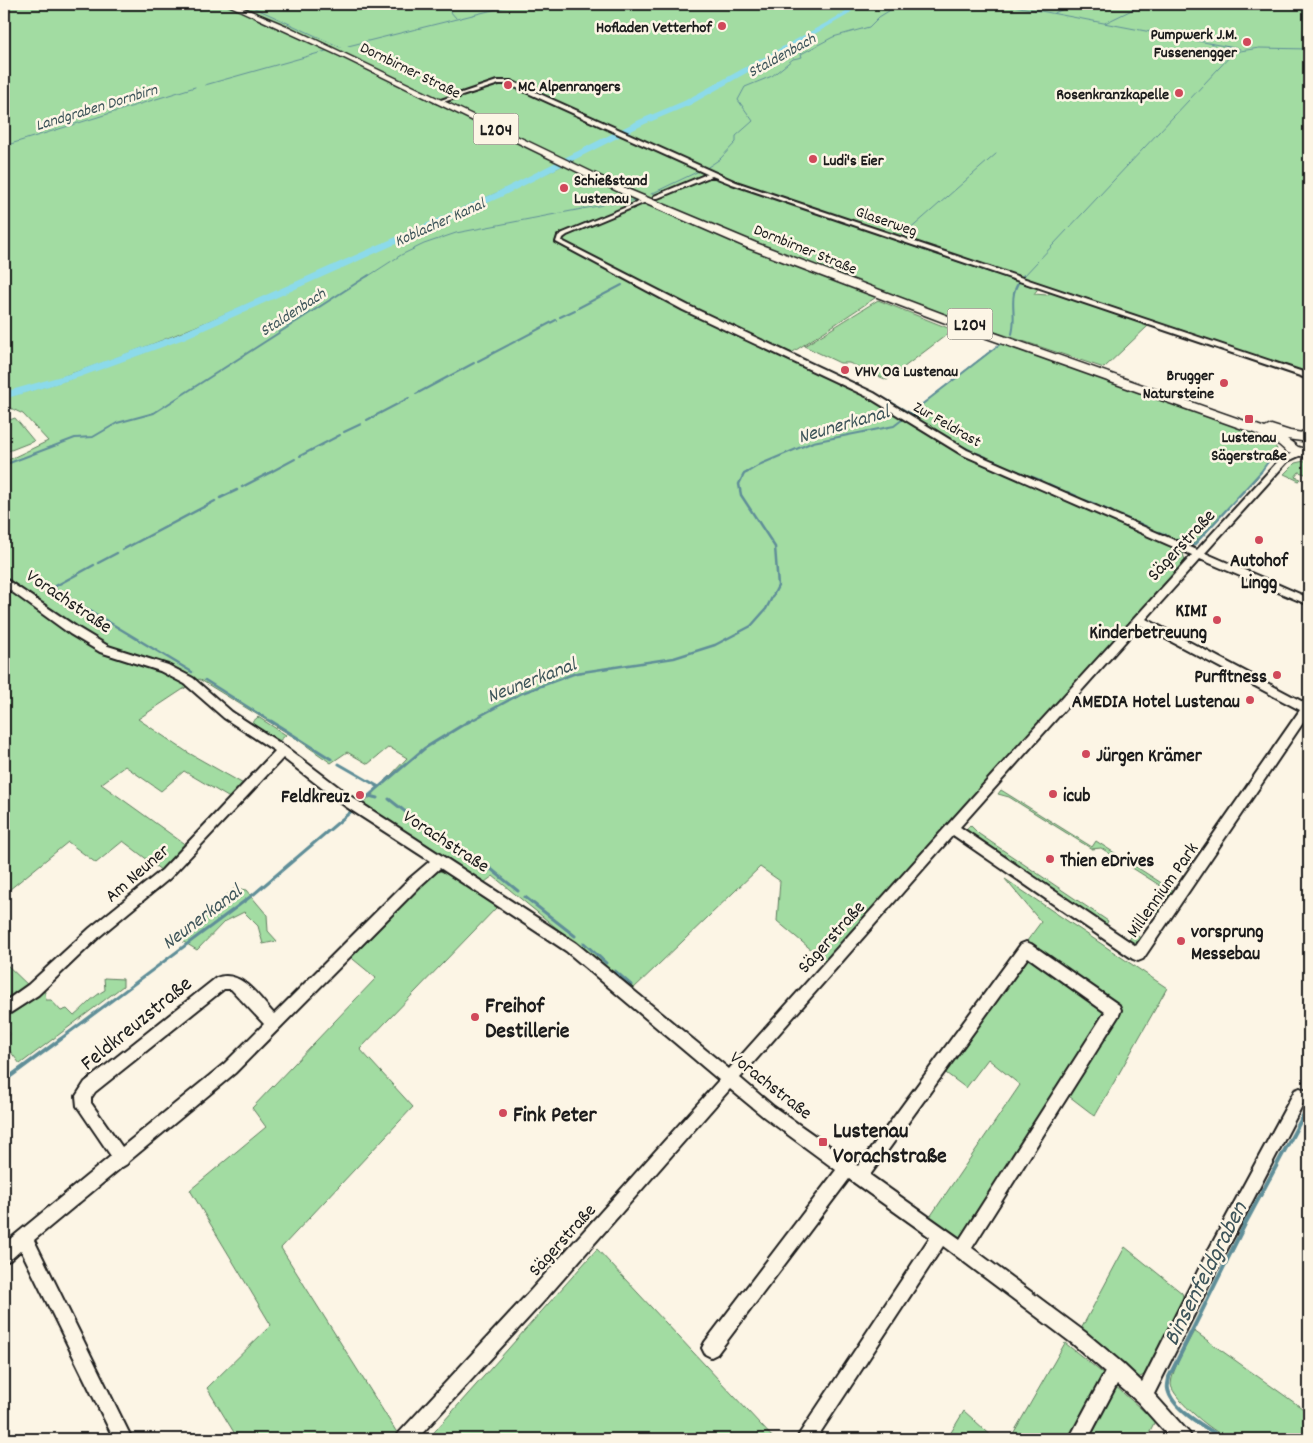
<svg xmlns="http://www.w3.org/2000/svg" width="1313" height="1443" viewBox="0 0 1313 1443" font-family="Dekko,sans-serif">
<rect width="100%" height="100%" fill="#fcf5e5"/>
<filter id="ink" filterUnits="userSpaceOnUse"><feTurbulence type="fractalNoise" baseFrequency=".02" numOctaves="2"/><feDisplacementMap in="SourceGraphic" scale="10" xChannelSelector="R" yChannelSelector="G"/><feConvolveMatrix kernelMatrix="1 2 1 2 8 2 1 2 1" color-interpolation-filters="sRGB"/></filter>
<g filter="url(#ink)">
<!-- green -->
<path fill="#a2dca2" stroke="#5f7c5f" d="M4,4H1309V377L1074,297L1023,282L1039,287L1034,294L1047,295L1051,292L1149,325L1104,368L881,294L790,354L879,401L953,449L1182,550L1185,560L826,962L777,921L780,881L760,867L632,990L493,876L485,882L445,860L361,807L407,758L389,747L368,764L347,752L331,763L297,739L199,679L193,682L124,656L60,620L4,578V462L48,441L23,414L4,405V398L70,379L143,353L205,328L447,220L574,160L571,158C483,200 394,240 305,279C206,323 108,366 4,394Z
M878,300L953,330L887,380L849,363H840L804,346Z
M1002,342L1268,436L1277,449L1256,479L1190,548L976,456L908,415Z
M15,418L34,441L6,452L4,449V422Z
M1309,460V472L1305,474L1299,472L1295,477L1301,479L1299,481L1284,474L1295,463Z
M4,581L90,641L164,668L191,684L138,719L187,752L247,786L233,800L184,771L161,791L125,766L101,784L190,848L166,874L123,841L96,863L68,842L4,894Z
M258,717L286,735L277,743L249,725Z
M1001,790L1092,847L1096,841L1177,893L1169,901L1164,895L1167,890L1101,848L1092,849L1009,797L998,794Z
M970,825L979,834L1108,921L1106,925L1129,940L1133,934L1141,938L1158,914L1150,907L1152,903L1157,902L1164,909L1142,942L1136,943L1126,940L968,833L966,830Z
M435,871L446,872L498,906L360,1049L413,1107L281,1248L401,1439H238L207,1388L271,1325L190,1190L266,1127L252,1108L376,978L348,955Z
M1005,879L1167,988L1095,1116L1061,1090L960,1239L930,1217L1020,1085L988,1059L966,1088L935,1065L1041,922Z
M235,888L246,890L267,915L268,931L277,941L263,944L258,926L244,912L224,922L197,950L177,938Z
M4,962L33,990L4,1010Z
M104,978L123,979V986L20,1064L7,1047L10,1033L4,1027V1015L26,1003L44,987L46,1000H51L61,1011L67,1009L74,1016C85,1007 92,997 105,990Z
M1125,1247L1182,1293L1184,1300L1144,1375L1138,1378L1133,1377L1080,1331Z
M597,1249L774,1439H428Z
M1194,1331L1309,1413V1439C1284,1439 1257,1442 1232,1439C1219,1438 1171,1398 1171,1384C1172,1369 1187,1345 1194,1331Z
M1065,1343L1105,1375L1070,1439H1010Z
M1114,1385L1155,1421L1146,1439H1085Z
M964,1411L995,1439H947Z"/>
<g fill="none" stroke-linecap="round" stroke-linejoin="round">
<!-- stream-far4 -->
<path stroke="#5f8e98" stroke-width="1" d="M246,4L340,47
M444,4L456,18
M1004,4L1240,49
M1054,13L1076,4
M1105,23L1144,4
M348,46L517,4
M205,85L326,51
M4,146L195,87
M705,169L720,159L736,142V136L753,121L738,100L745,87L772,76L793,59L802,57L801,54L833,37L869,27L879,17L900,4
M651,194L699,171
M611,204L636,200
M903,238L907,232L996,154
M900,242L994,274
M367,277L401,255L424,244L456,233L603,205
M1023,277L1234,52L1259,48L1309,49"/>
<!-- stream-far3 -->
<path stroke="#5f8e98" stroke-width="2" d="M578,308L622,285
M560,317L575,310
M1012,334C1018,310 1005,296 1024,275
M758,339L774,346
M780,349L805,360
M478,361L556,320
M815,365L839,376
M845,379L857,385
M863,388L868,390
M873,393L876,394
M416,394L474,363
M882,397L917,417
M367,420L409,398
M925,424L928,426
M344,432L361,424
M937,432L939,433
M955,443L957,444
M963,447L970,450
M977,453L986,457
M300,456L340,435
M993,460L1003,465
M4,465L75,438L93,437L117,423L154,413L369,275
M1010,468L1022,473
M269,473L295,459
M746,473L761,464L813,442L894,426L1000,344
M1260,473L1276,451"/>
<!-- stream-far2 -->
<path stroke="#5f8e98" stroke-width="2.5" d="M1019,472L1022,473
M1029,476L1040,480
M1048,484L1059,489
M242,487L271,472
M1067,492L1076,496
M220,498L237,490
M1084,500L1095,504
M1103,508L1112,512
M1121,516L1130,520
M1139,523L1149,528
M1158,532L1166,535
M1177,540L1194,545L1261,472
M122,550L215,501
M98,563L117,553
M94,565L52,588L192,672
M205,680L273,723
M467,723L522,693L576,673L674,658L715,645L751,626L766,609L778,586L775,547L741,495L739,484L744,474L748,472"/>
<!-- stream-far1 -->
<path stroke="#5f8e98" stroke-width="3" d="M271,721L331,759
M339,764L379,787
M369,796L377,798
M389,799L440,839
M358,805L425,748L469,721
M450,845L482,864
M491,869L518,891
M525,897L575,936
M584,943L606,963
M615,971L631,985
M59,1040L254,894L354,809"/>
<!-- stream -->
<path stroke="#5f8e98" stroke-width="4" d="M4,1081L61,1039
M1224,1439C1208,1429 1171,1409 1168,1389C1167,1385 1169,1381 1169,1377L1245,1224L1309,1105"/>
<!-- river -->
<path fill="#8cdaea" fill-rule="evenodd" d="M852,4H858L848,15L690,105L645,124L501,197L184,339L80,377L4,399V392L72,373L176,335L495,193L639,120L684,101L844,13Z"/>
<!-- street casing -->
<g stroke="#1c1c1c" stroke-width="4">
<path id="street" d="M497,81H511L736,182L1309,374V379L732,184L712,176L658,198H654V196L707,174L508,84H499L440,103L435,102Z
M641,201L646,202L567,235L563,238L562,241L689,306L874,393L967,450L1197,550L1282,457L1302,450L1306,453L1288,461L1205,553L1309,598V605L1200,559L1146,619L1305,703L1309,702V714L1143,959L1138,961L1133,959L953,835L740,1078L774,1107L858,1166L1021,944L1026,942L1031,944L1119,1005L1121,1010L1119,1015L972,1248L1085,1332L1122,1363L1142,1382L1207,1253L1295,1090L1300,1088L1305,1090L1307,1095L1305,1100L1219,1265L1154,1394L1189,1433L1192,1439H1171L1138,1402L1117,1384L1088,1439H1069L1105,1372L1073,1344L943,1246L816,1439H797L800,1433L930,1237L849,1179L717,1354L711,1357L705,1354L702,1348L705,1342L836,1170L764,1117L730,1089L543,1302L417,1439H396L399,1433L531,1290L719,1080L566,951L440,868L420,886L235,1073L129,1161L127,1164L122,1167L34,1240L132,1439H114L21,1250L10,1260L4,1262V1244L111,1156L77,1106L76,1096L85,1082L216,978C241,968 259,998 274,1014L410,878L430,861L345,806L283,758L170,878L100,936L38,995L4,1017V1002L28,985L90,928L162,870L275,751L224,718L185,684L160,671L100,652L70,634L4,586V578L78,628L108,646L168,665L193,678L232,712L283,745L353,798L576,943L729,1069L1020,744L1192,555L961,454L868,397L683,310L556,242L558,236L563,233ZM1140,625L1300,710L1136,946L960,827ZM1028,957L1105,1012L960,1239L870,1175ZM224,989H231L264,1024L225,1063L122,1147L91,1103V1098L95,1092Z
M1309,429V434L1300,438L1296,435Z"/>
</g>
<!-- primary casing -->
<g stroke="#1c1c1c" stroke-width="3">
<path id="primary" d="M226,4H234L289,27L627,189L756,243L972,325L1265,428L1271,425L1290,431L1309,434V442L1287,439L1298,447L1309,450V458L1288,453L1279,445L1254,433L964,330L748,248L621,193L340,56Z"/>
</g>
<!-- street -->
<use href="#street" fill="#fcf5e5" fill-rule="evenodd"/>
<!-- primary -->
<use href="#primary" fill="#fcf5e5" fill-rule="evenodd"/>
</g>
</g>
<!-- markers -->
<g fill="#d1495b" stroke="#fcf5e5" stroke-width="2">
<circle cx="722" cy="26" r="5"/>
<circle cx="1247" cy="42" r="5"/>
<circle cx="508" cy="85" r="5"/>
<circle cx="1179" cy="93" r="5"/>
<circle cx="813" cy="159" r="5"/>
<circle cx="564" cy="188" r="5"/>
<circle cx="845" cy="370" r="5"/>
<circle cx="1224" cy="383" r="5"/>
<rect x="1244" y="414" width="10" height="10" rx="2.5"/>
<circle cx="1259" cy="540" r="5"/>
<circle cx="1217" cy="620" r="5"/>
<circle cx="1277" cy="675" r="5"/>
<circle cx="1250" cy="700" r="5"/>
<circle cx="1086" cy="754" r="5"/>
<circle cx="1053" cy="794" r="5"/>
<circle cx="360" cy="795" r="5"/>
<circle cx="1050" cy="859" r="5"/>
<circle cx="1181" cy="941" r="5"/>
<circle cx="475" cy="1017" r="5"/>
<circle cx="503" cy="1113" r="5"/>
<rect x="818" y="1137" width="10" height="10" rx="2.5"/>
</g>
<g text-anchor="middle" stroke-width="5" stroke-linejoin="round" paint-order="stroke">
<!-- far-poi labels -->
<g font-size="16" font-weight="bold" fill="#1c1c1c" stroke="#fcf5e5" text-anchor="end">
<text x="712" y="32">Hofladen Vetterhof</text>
<text x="1237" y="39">Pumpwerk J.M.<tspan x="1237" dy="18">Fussenengger</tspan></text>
<text x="518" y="91" text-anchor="start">MC Alpenrangers</text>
<text x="1169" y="99">Rosenkranzkapelle</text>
<text x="823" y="165" text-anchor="start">Ludi's Eier</text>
<text x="574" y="185" text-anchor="start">Schießstand<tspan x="574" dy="18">Lustenau</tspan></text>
<text x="855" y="376" text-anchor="start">VHV OG Lustenau</text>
<text x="1214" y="380">Brugger<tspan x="1214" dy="18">Natursteine</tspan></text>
<text x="1249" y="442" text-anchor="middle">Lustenau<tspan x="1249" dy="18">Sägerstraße</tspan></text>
</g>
<!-- far-water labels -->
<g font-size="16" font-style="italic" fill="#3e555a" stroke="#fcf5e5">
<text transform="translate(781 54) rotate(-29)" y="6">Staldenbach</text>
<text transform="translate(96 106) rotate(-17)" y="6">Landgraben Dornbirn</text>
<text transform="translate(439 221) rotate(-24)" y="6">Koblacher Kanal</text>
<text transform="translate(292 311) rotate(-33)" y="6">Staldenbach</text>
</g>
<!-- far-street labels -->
<g font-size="16" fill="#1c1c1c" stroke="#fcf5e5">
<text transform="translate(411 69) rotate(26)" y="6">Dornbirner Straße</text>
<text transform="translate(887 220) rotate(19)" y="6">Glaserweg</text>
<text transform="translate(806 248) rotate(22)" y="6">Dornbirner Straße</text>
<text transform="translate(948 423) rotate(30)" y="6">Zur Feldrast</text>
</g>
<!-- shield labels -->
<g fill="#fcf5e5" stroke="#5f5d58" stroke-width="1">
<rect x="473.5" y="113.5" width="45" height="31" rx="4"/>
<rect x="947.5" y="308.5" width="45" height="31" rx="4"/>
</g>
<g font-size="18" font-weight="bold" fill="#1c1c1c">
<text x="496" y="135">L204</text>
<text x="970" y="330">L204</text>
</g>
<!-- street labels -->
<g font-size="19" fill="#1c1c1c" stroke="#fcf5e5">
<text transform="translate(1180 544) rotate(-47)" y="7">Sägerstraße</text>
<text transform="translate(70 600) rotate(34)" y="7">Vorachstraße</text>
<text transform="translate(447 840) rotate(33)" y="7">Vorachstraße</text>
<text transform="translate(136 872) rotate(-41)" y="7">Am Neuner</text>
<text transform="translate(1161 889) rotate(-55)" y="7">Millennium Park</text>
<text transform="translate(830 936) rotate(-48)" y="7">Sägerstraße</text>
<text transform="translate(772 1084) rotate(38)" y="7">Vorachstraße</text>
<text transform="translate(561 1239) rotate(-48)" y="7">Sägerstraße</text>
</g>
<!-- poi labels -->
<g font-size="19" font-weight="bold" fill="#1c1c1c" stroke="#fcf5e5" text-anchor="end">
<text x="1259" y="566" text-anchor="middle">Autohof<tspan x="1259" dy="22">Lingg</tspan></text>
<text x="1207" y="616">KIMI<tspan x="1207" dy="22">Kinderbetreuung</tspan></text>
<text x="1267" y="682">Purfitness</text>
<text x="1240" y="707">AMEDIA Hotel Lustenau</text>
<text x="1096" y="761" text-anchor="start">Jürgen Krämer</text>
<text x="1063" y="801" text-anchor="start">icub</text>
<text x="350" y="802">Feldkreuz</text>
<text x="1060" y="866" text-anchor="start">Thien eDrives</text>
<text x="1191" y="937" text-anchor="start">vorsprung<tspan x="1191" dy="22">Messebau</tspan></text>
</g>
<!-- water labels -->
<g font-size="20" font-style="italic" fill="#3e555a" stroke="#fcf5e5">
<text transform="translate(843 423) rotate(-16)" y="7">Neunerkanal</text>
<text transform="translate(531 679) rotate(-21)" y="7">Neunerkanal</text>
<text transform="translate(201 916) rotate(-37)" y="7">Neunerkanal</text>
</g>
<!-- near-poi labels -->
<g font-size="22" font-weight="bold" fill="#1c1c1c" stroke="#fcf5e5" text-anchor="start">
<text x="485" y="1012">Freihof<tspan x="485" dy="25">Destillerie</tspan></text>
<text x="513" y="1121">Fink Peter</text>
<text x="833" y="1137">Lustenau<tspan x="833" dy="25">Vorachstraße</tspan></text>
</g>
<!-- near-street labels -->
<g font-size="22" fill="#1c1c1c" stroke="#fcf5e5">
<text transform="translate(135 1022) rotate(-39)" y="8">Feldkreuzstraße</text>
</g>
<!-- near-water labels -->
<g font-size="24" font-style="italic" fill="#3e555a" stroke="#fcf5e5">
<text transform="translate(1204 1273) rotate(-63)" y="8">Binsenfeldgraben</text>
</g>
</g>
<!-- margin -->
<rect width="1313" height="1443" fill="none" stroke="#fcf5e5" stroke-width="20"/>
<rect x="10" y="10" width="1293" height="1423" fill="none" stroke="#1c1c1c" stroke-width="2" filter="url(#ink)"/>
</svg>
